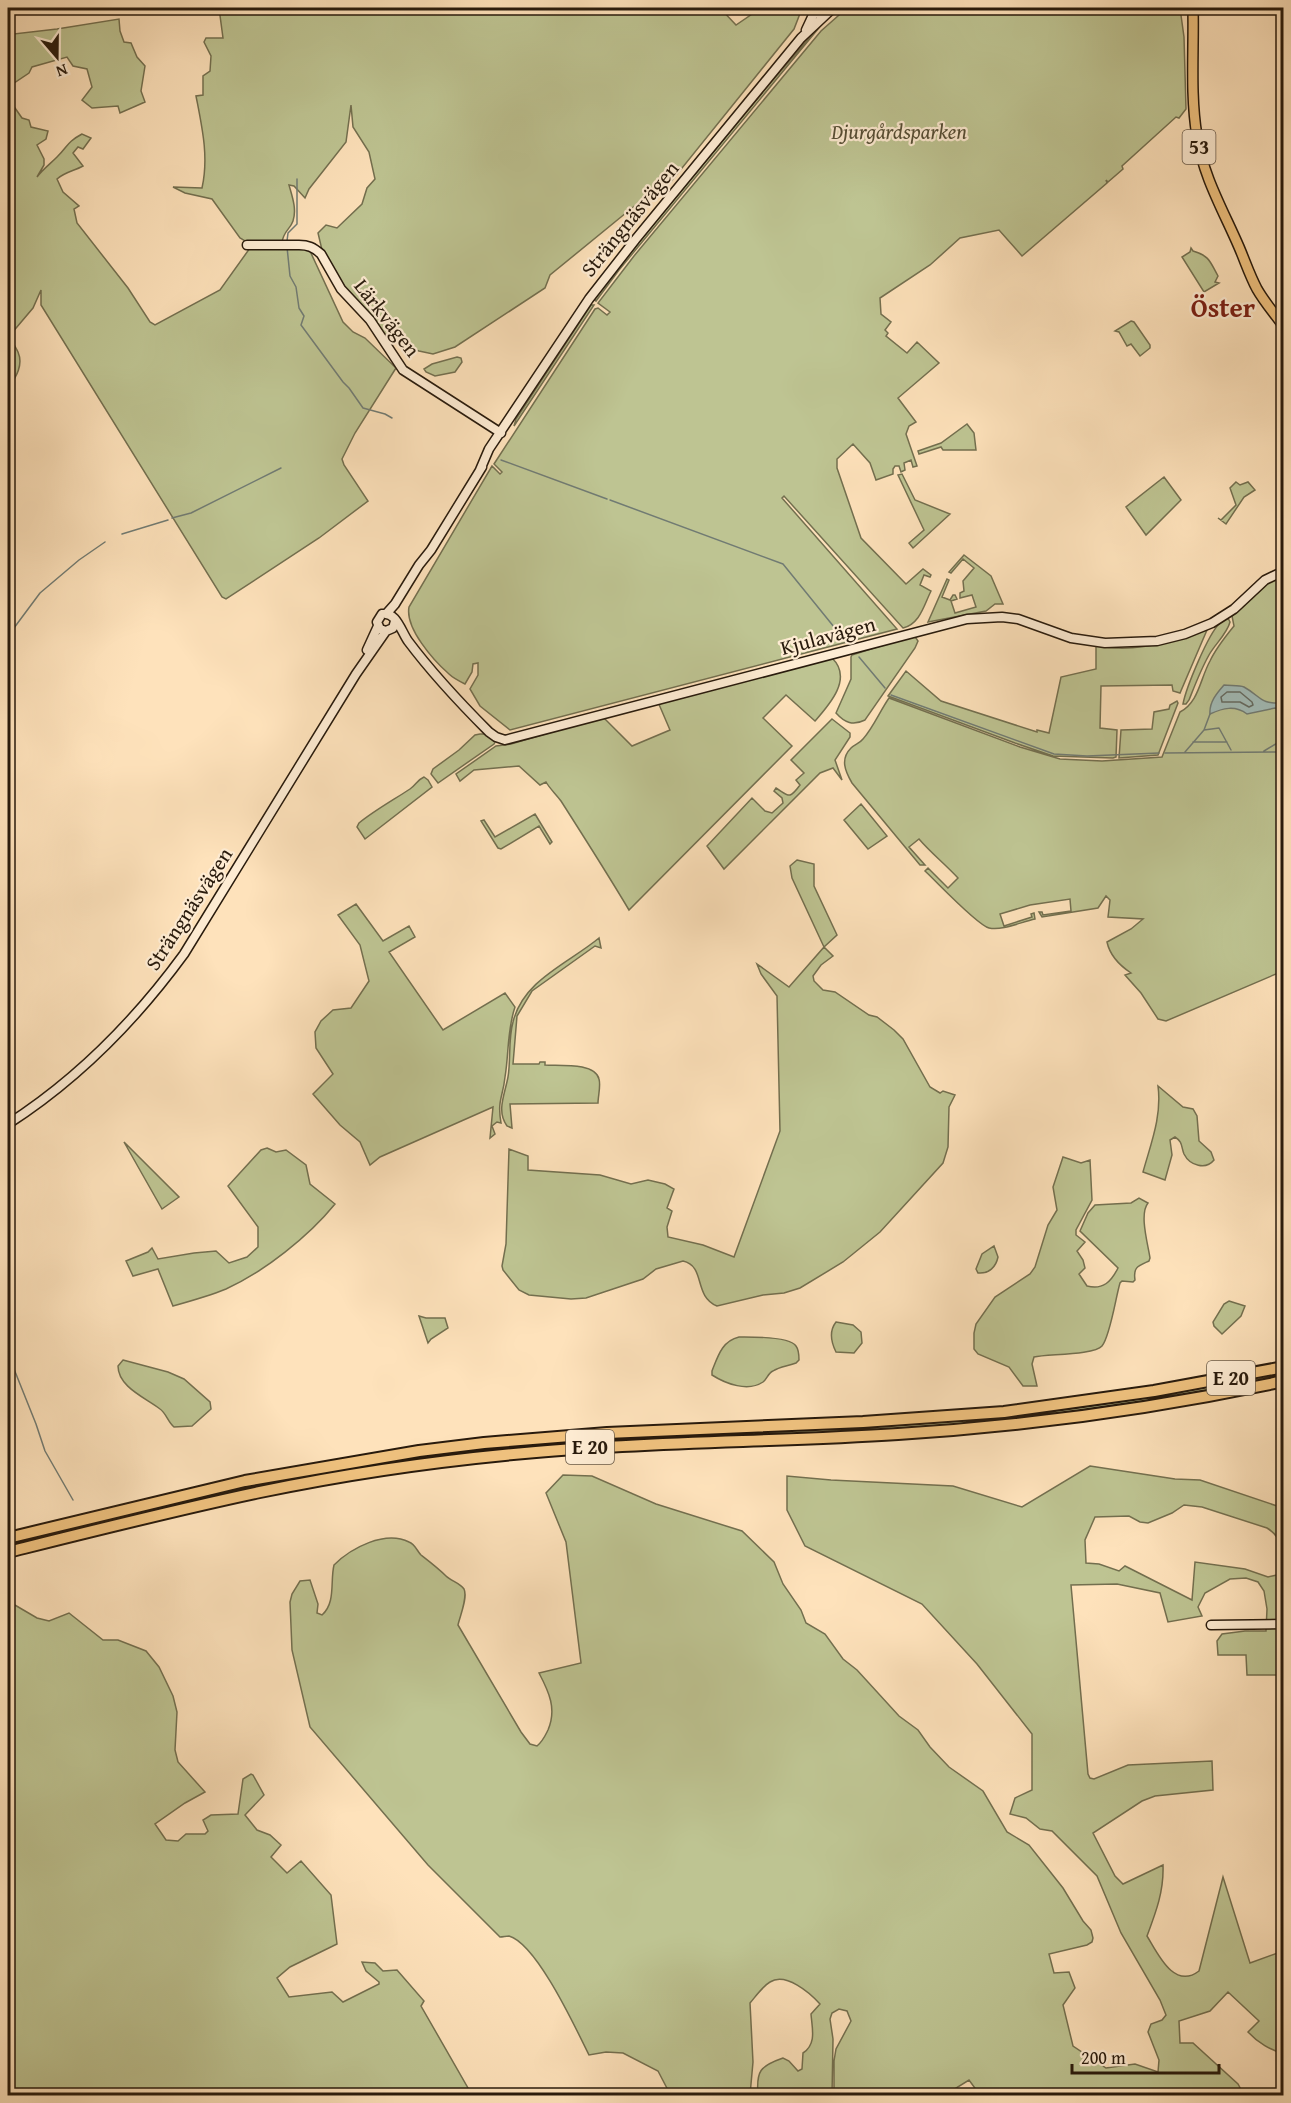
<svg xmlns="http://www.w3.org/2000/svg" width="1291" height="2103" viewBox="0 0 1291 2103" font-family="'Gentium Book Plus',serif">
<rect width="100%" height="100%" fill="#fee2bb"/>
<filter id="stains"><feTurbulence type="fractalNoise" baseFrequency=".00333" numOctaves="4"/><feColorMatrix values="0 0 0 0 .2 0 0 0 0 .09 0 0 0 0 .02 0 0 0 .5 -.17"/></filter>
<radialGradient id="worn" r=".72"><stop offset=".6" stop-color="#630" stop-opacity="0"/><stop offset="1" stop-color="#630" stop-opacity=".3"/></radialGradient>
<!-- green -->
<path fill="#bec492" stroke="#736f4f" stroke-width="1.5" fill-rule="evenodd" d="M8,8H13L10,12L14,34L57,29L119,19L120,31L124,42L131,43L137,57L145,66L141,91L145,102L120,113L118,106L92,108L82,100L92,87L87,69L73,66L67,57L32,67L29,73L8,87Z
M219,8H720L736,25L761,8H800L801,11L794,29L670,183L643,199L550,275L545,288L455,347L433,354L419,351L385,339L348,294L322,250L318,233L326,225L337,228L362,204L367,188L375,179L369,152L353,127L351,105L346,142L309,189L305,198L294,186L289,185C292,196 297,209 293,221C290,230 283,231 282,243L308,249L310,251L343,322L353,332L365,338L396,368L355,433L342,459L344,465L368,501L319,538L226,599L222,597L41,305V290L33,308L11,334C11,341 15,346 18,352C24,366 15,378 8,389V98L22,118L29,120L31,127L48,131L46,139L37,145L44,159V165L37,177C42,170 50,164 57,157C69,145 66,143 82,134L91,138L83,149L78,147L73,153L83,166C74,171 65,172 57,179L63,192L79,206L74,209L77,223L128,288L150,322L155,325L220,290L250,248L247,242L240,238L212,199L185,193L173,187L202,188C209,157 202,127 196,96L203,95V76L210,71L211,56L204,42L206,38H223Z
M847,8H1180L1184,37L1186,109L1179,118L1176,117L1122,166L1123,169L1108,182L1106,180L1107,183L1022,256L999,230L960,238L930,265L880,298L881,314L891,322L885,330L888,333L886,336L907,353L917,342L939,363L898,398L916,422L909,426L906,434L917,466L913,467L911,460L904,463L905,470L901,472L899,466H895L893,469V474L876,480L870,463L853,444L837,459V468L861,538L906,584L923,569L931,575L930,577L924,575L920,585L931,591C924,605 920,624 903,628L784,496L782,498L897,629L510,730L480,706L470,689L478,675V663L473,664L472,672L465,684C459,681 453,678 449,674C433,660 405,628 409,607L492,466L500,474L502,472L494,464L595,309L598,308L607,315L610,312L598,303L634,256L821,31Z
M832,12L619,270L596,301L594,299C631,250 671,203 710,156C750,107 790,59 832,12Z
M1191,248L1193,251C1210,256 1210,262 1218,276L1215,282L1219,283L1204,292L1182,257L1190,252Z
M591,305H594L514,426L516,419Z
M1131,321L1134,322L1150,345V348L1140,356L1131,344L1127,346L1119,332L1115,331Z
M457,357L461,358L462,362L455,372L435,376L426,372L424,369L432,364Z
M967,424L974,433L976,450H943L941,447L919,454L918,451L941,443Z
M902,474L915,500L950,514L913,548L909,543L924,530L898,475Z
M1164,477L1181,500L1146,535L1126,507Z
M1236,482L1240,485L1248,482L1255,490L1244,497L1226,524L1218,518L1221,520L1236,505L1230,488Z
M964,555L991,576L1003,604H995L986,611L928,622L947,579L949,580L942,597L950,600L953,595H955L957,599L951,601L955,613L976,607L972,595L960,598V593L964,591L963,581L974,568L963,559L951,573L949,572Z
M1283,575V971L1166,1021L1158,1019L1141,993L1125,975L1131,973C1119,965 1110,956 1107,942L1131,929L1143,919L1108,917L1110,900L1106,896L1098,908L1042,917L1039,912H1042L1043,915L1071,911L1070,899L1030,905L1000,914L1004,926L1032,917L1031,914L1034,913L1035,919C1021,922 1002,931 989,928C977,925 936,881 925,871L928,868L948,888L958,878C945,864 931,853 919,839L909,847L925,865H920L852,783C845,771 840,759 851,748C855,744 860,743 863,739C873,728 880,711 889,698L1020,747L1060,759L1102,761L1162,757L1180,712C1199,702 1200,679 1210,661C1216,648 1225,637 1234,626L1232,616L1267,582Z
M1228,618L1230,622C1227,634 1215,644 1209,655C1201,669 1195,685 1189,700L1186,704H1183C1186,688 1208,634 1220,623C1222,621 1225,620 1228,618Z
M1207,630L1180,693L1173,691L1172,685L1101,686L1100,728L1117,730L1116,757L1113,758L1053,756L1015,743L888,696L906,671L941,701L1037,732V730L1049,733L1061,677L1096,669V645C1134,655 1171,640 1207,630Z
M912,636L916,638L918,641L915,648L865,720C853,726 845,723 836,713L851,679V657L852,655Z
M832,658C853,678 830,704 815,721L786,695L763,718L792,746L629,910C607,873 584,837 561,801C556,794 550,789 546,782L540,785L519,766L474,770L460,781L456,774L496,746L511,744L603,717L632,746L670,730L658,702Z
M1177,701L1178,703L1158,755L1119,758L1121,730L1152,729L1154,712L1169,709L1170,705Z
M832,719L850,733V737L835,760L842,780L833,768L820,773L724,869L707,846L752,798L765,811L772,813L783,803L782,798L774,791L776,788C789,796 789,800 800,785L796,780L804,773L791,760Z
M480,734H485L495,742L494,744L438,783L431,774L433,769L459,750L475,735Z
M424,777L428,780L432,787L365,839L357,827L359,823C375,810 395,799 410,789C416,785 417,780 424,777Z
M861,804L887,836L868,849L844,820Z
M535,814L552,842L550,844L539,826L501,849L498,848L481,821L484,820L495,837Z
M797,860L814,864V886L837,935L824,947L833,956L821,965L813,976L814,981L823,990L835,992L869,1015L877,1017L894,1030L903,1039L930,1087L940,1093L943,1091L955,1095L949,1107L948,1147L943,1163L880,1232L843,1262L800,1288L784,1293L763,1295L717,1306C693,1296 706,1266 683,1261L656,1269L643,1279L586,1298L571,1299L529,1295L519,1290L503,1270L502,1266L506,1244L509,1149L528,1156V1170L600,1175L631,1184L648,1180L665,1184L674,1189L667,1208L672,1211L667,1227L668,1237L703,1245L734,1257L780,1131L777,996L761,974L757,964L789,987L824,947L792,878L790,866Z
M356,904L383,941L409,926L415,937L389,952L443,1030L505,993L515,1007C507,1030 509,1053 505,1077C503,1097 497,1100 501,1123L497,1122L492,1126L495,1134L490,1138L493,1107L380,1157L370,1165L360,1142L340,1125L313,1094L333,1074L316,1048L315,1032L321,1021L333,1010L351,1008L369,981L360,945L338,915Z
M599,938L601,948L595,946L532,991L517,1016L513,1064H539L540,1062H545V1065C559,1066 595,1062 599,1079C601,1086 598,1096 598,1103L510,1104L512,1128L507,1126C496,1111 505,1094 508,1077C511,1059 508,1040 513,1022C523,980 569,963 599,938Z
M1158,1086L1183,1107L1193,1109L1197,1116L1199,1141L1211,1152L1214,1160C1206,1170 1190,1166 1184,1154C1181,1147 1183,1142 1175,1137L1170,1140L1172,1155L1165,1180L1143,1172C1151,1143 1162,1116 1158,1086Z
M124,1142L179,1197L162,1209Z
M267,1148L276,1152L286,1150L306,1165L310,1184L335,1204C309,1236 264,1272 226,1289C209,1296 191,1301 173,1306L158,1269L133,1276L126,1261L148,1252L152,1248L158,1259L194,1253L216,1251L229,1263L247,1257L258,1247V1227L228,1186L261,1150Z
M1063,1157L1081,1163L1090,1160L1092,1200L1076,1230V1235L1085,1242L1077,1251L1083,1260L1085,1268L1079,1274L1087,1286C1103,1290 1111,1282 1118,1268L1080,1231L1088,1213L1095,1205L1131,1203L1139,1198L1148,1203C1139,1214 1148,1244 1150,1258L1149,1261C1138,1266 1133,1267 1135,1280L1133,1282L1122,1281L1120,1283C1116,1296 1110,1337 1102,1346C1094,1355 1048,1354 1034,1357L1032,1364L1037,1386H1023L1009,1367L978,1354L974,1349V1333L976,1324L995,1297L1030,1274L1035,1267L1048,1225L1057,1210L1053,1187Z
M994,1246L998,1257C996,1267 989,1274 978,1273L976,1269L982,1254Z
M1229,1301L1245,1306L1241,1316L1222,1334L1214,1326L1213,1322L1224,1304Z
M419,1316L426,1318H445L448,1328L431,1339L428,1343Z
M836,1322L853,1325L861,1332L862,1343L854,1353L836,1352C831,1342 829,1331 836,1322Z
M739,1337C750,1337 790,1336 796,1346C799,1350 799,1356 799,1360L796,1363C788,1366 779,1367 773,1371C768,1373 767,1379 763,1382C748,1392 726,1384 712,1375V1371C718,1356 722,1341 739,1337Z
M123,1360L168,1372L184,1379L210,1402L211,1409L192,1426L174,1427C168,1422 166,1413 160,1409C146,1398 118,1387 118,1366Z
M1283,1370V1377C1201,1393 1119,1409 1036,1418C915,1432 793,1435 672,1440L691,1432L877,1425Z
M1090,1466L1175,1479L1200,1480L1283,1508V1675H1247L1246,1655H1218L1217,1641L1222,1634L1245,1631H1266L1267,1609L1264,1591L1258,1582L1246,1578L1230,1579L1205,1593L1198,1607L1202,1616L1168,1622L1160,1593L1117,1584L1071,1585L1088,1774L1090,1778L1094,1779L1128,1765L1212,1761L1213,1790L1155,1796L1142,1801L1093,1833L1115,1876L1123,1884L1163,1865C1164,1891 1156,1912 1147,1936C1158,1954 1174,1990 1199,1971L1223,1877L1250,1963L1283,1951V2054C1270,2049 1259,2044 1248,2032L1259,2021L1228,1992L1210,2011L1179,2021L1180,2043H1193L1238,2084L1244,2095H980L969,2080L945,2095H834V2061L836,2049L851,2021L847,2011L839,2009L832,2013L830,2019L833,2039L832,2095H758C756,2071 760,2066 783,2058L789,2061L798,2071L802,2069L803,2053C817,2044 812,2028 811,2014L820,2004C810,1993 786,1972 770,1982C763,1986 756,1996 750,2003L753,2062L750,2095L674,2096L670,2094L658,2071L623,2053L606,2052L589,2055C576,2029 537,1944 509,1936C506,1936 503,1937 500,1937L428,1865L310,1727L292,1650L290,1602L292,1594L300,1581L310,1580L318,1604L317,1613L322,1615C336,1603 330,1581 334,1565C351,1548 385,1530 409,1542C415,1544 417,1551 421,1555C430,1562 438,1568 446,1576C451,1581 460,1583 464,1589C468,1597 460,1616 458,1625L521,1732L530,1744L537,1746C543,1741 545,1736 548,1730C557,1709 549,1692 539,1673L581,1663L566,1542L546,1493L563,1475L592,1476L656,1504L742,1531L774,1562L783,1584L801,1610L806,1623L825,1634L843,1659L857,1670L899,1716L918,1730L930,1747L949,1767L983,1791L1007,1832L1029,1845L1063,1888L1083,1921L1091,1930L1093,1938L1092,1942L1087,1945L1049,1954L1054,1973L1069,1972L1075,1988L1063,2005L1073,2046L1106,2068L1135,2064L1158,2072L1159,2060L1148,2032L1151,2024L1162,2020L1166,2015L1160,2000L1121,1933L1097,1876L1052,1831L1040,1829L1026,1818L1010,1814L1015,1798L1032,1790V1734L977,1664L922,1604L805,1546L787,1510V1476L831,1480L953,1486L1022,1507ZM1184,1505L1202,1507L1267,1528C1282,1537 1288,1557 1281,1574L1268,1577L1245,1569L1195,1562L1192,1600L1125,1566L1119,1571L1099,1564L1086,1563L1085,1540L1095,1517L1129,1516L1140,1522L1148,1523L1172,1513Z
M8,1601L37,1618L49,1621L69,1613L103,1640H118L146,1651L159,1667L173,1696L177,1712L175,1750L178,1762L205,1792L185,1803L155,1824L166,1840L178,1841L186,1834H205L208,1831L203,1820L211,1815L238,1814L243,1779L251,1774L253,1775L264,1795L245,1815L257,1830L270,1835L281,1845L271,1857L287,1873L301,1861L331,1895L337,1944L290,1967L277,1978L289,1997L332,1992L343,2002L379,1984V1982L366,1971L362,1962L375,1963L383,1971L397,1970L424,2001L421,2006L472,2095H8Z"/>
<!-- water -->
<path fill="#a2bcb8" stroke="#717b73" stroke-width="1.5" d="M1224,685C1230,686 1239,685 1244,687C1262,697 1259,704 1283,703V711L1275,708L1247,714C1235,705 1223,708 1210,714C1209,702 1217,693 1224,685Z"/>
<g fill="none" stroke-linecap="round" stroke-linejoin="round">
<!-- shore -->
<path stroke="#656b62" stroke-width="1.5" d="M1227,692H1240L1252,702L1253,705L1249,707L1240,702H1222L1221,697Z"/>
<!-- stream -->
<path stroke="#717b73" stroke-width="1.5" d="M287,241L288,233L297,224V179
M287,247L290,276L296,287L299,308L304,316L301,325L343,382L349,388L363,408L385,414L392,418
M501,460L607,499
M610,500L783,564L847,643
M172,518L191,513L281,468
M122,534L168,520
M8,636L40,593L79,560L105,542
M859,657L885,688
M891,695L1054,754L1087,756L1159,753
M1204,730L1210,714
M1193,742H1227
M1264,751L1284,739
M1185,752L1204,730L1219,728L1231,750
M1165,753L1284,752
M8,1354L36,1424L45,1451L73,1500"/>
<!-- secondary casing -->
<g stroke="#281a0c" stroke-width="11">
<path id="secondary" d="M806,30L813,15L819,12
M247,245H299C308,245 313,247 321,254L341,289L370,320L403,370L501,433
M480,470L489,449L589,299L635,240L801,38L833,8
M387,613L395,604L419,565L431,550L482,467
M395,621L393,628L386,631L380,629L377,622L382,614C396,611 401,631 408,641C432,673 461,704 489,732L496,737L505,740L967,619L1002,617L1018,619L1071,638L1105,643L1157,641L1185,634L1212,623L1234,609L1265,580L1284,571
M367,650L378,626
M8,1124C78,1079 135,1021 184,954L356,674L386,631
M1211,1625L1284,1624"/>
</g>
<!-- primary casing -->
<g stroke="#281a0c" stroke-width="12">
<path id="primary" d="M1193,8C1194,50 1190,94 1197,136C1203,176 1223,210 1239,247C1245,261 1250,276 1257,289C1265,303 1275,314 1284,327"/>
</g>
<!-- highway casing -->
<g stroke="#281a0c" stroke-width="14">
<path id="highway" d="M8,1538L245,1481L419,1451L484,1443L607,1433L863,1422L1004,1412L1154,1391L1284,1367
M8,1552C92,1531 175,1510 260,1492C351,1473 443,1460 536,1452C656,1441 778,1442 898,1434C1028,1426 1157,1408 1284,1381"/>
</g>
<!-- secondary -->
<use href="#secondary" stroke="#feecd3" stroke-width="8"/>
<!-- primary -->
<use href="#primary" stroke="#efc17e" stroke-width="9"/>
<!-- highway -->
<use href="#highway" stroke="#efc17e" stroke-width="10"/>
</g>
<g text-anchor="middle" stroke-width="4.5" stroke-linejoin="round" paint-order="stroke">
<!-- shield labels -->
<g fill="#feecd3" stroke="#685948" stroke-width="1.5">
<rect x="1182.5" y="130" width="33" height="34" rx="4.5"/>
<rect x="1207" y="1361" width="48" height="34" rx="4.5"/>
<rect x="566" y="1430" width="48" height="34" rx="4.5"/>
</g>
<g font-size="20" font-weight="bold" fill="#281a0c">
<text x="1199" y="154">53</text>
<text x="1231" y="1385">E 20</text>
<text x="590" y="1454">E 20</text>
</g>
<!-- park labels -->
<g font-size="21" font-style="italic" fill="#554d34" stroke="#feecd3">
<text x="899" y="139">Djurgårdsparken</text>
</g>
<!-- street labels -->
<g font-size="21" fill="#281a0c" stroke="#feecd3">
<text transform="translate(630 219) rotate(-51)" y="7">Strängnäsvägen</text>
<text transform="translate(387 318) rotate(52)" y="7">Lärkvägen</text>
<text transform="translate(828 636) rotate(-15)" y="7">Kjulavägen</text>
<text transform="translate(189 909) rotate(-57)" y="7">Strängnäsvägen</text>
</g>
<!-- district labels -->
<g font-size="27" font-weight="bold" fill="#7a1f14" stroke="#feecd3">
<text x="1223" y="317">Öster</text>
</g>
</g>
<!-- margin -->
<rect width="1291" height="2103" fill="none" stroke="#fee2bb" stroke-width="30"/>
<rect x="9" y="9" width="1273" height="2085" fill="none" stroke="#281a0c" stroke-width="3"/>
<rect x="15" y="15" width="1261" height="2073" fill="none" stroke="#281a0c" stroke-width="1.5"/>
<!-- north arrow -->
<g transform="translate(57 57) rotate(160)" stroke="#feecd3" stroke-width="4.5" paint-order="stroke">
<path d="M0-4.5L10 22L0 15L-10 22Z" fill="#281a0c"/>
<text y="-9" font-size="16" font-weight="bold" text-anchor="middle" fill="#281a0c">N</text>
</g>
<!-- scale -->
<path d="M1072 2064v9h147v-9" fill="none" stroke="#281a0c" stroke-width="3"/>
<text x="1081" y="2064" font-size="18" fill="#281a0c" stroke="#feecd3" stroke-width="4.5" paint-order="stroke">200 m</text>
<rect width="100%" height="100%" filter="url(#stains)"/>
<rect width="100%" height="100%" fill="url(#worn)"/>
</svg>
